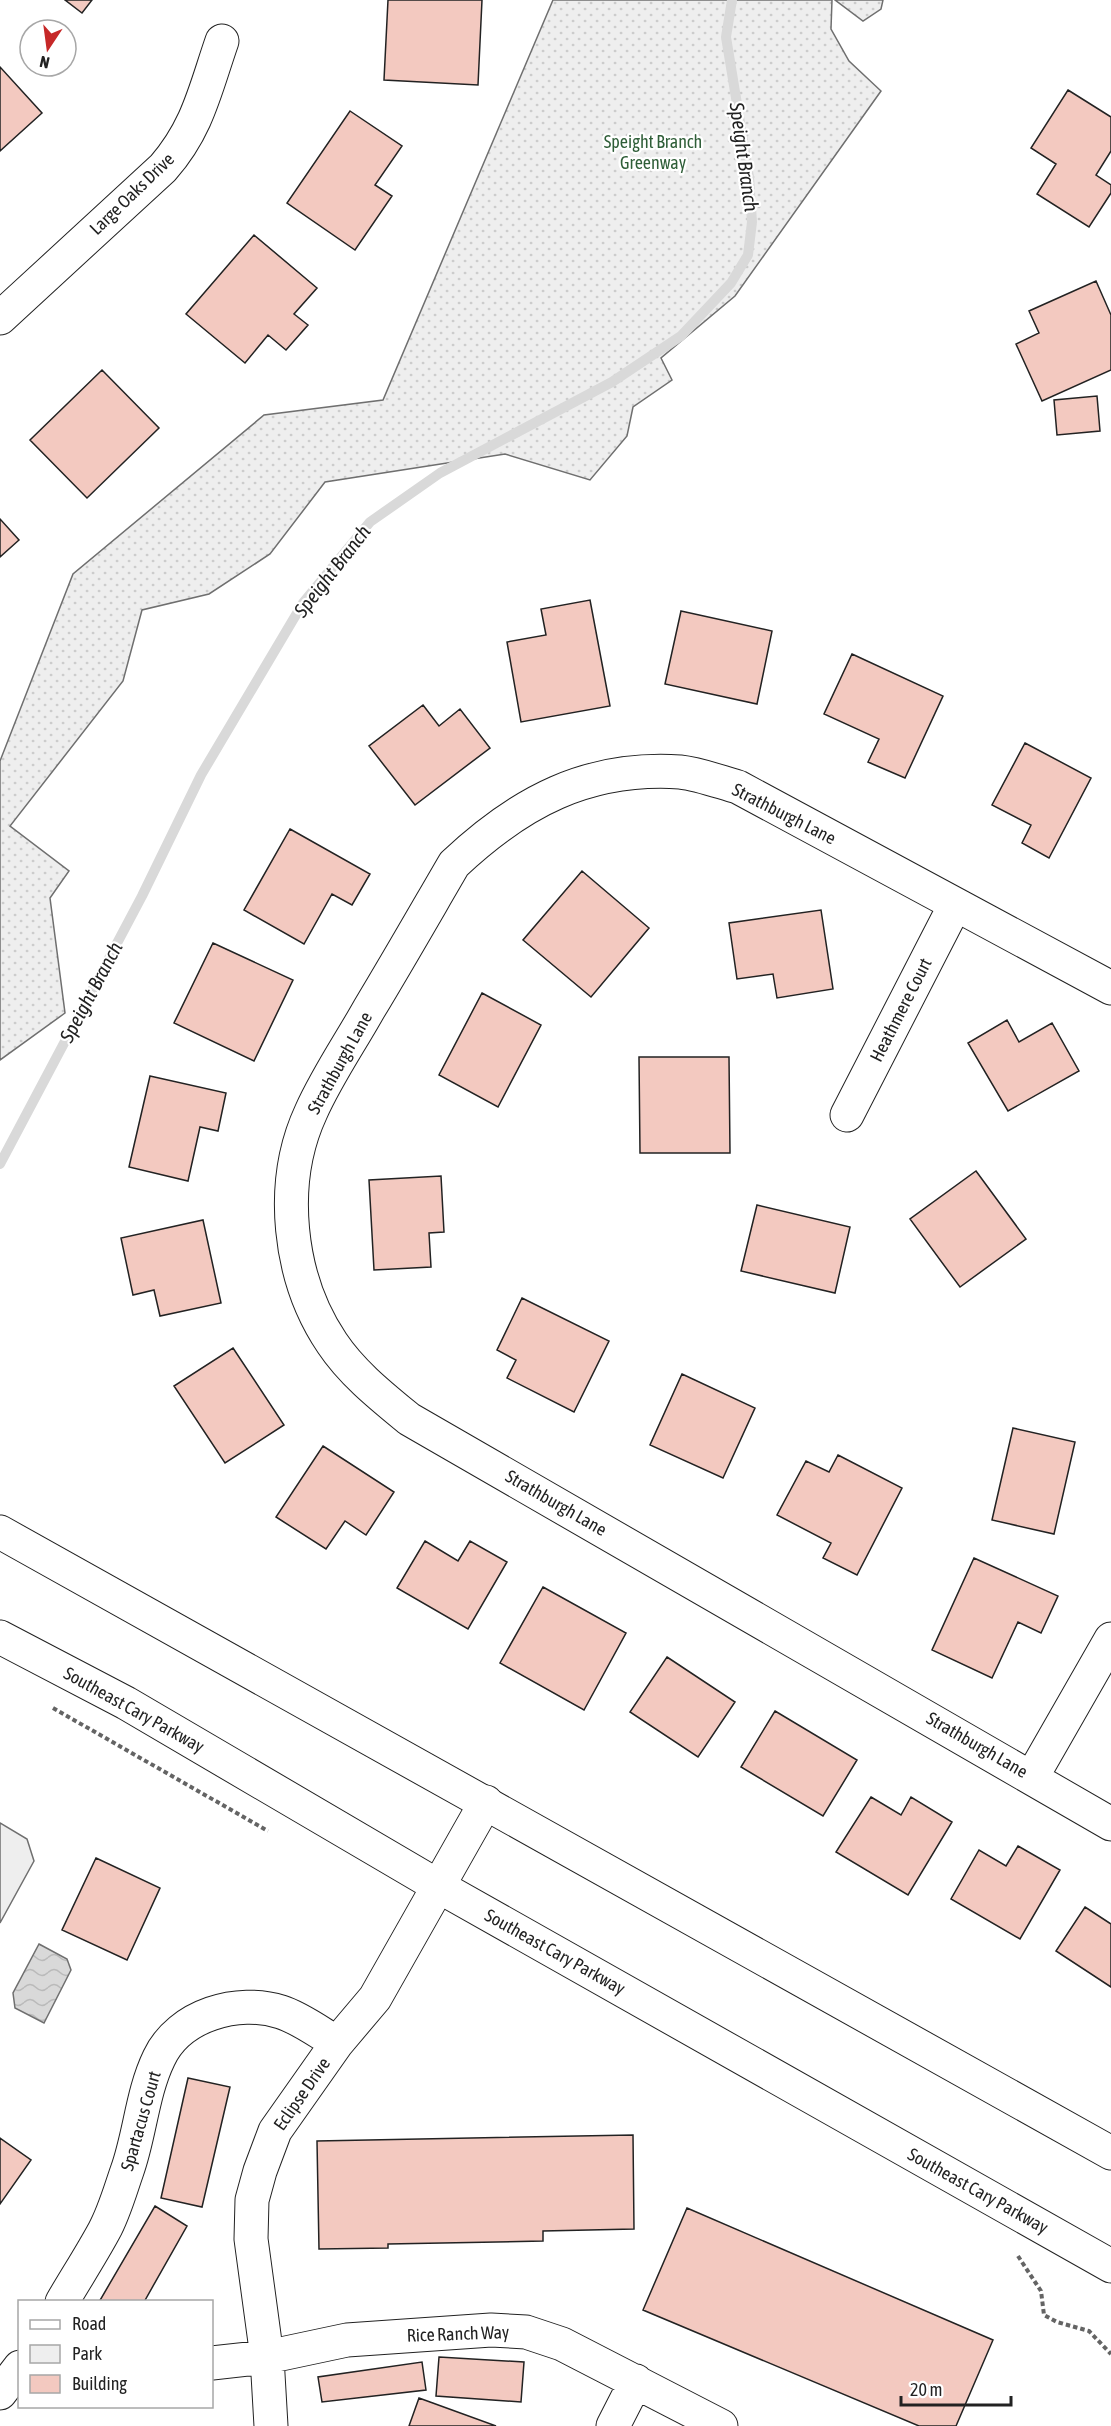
<svg xmlns="http://www.w3.org/2000/svg" width="1111" height="2426" viewBox="0 0 1111 2426" font-family="'Asap Condensed',sans-serif">
<defs>
<pattern id="green-dots" width="8" height="8" patternUnits="userSpaceOnUse" patternTransform="scale(1.5)"><rect width="8" height="8" fill="#eee"/><path d="M2 2h.1M6 6h.1" fill="none" stroke="#ccc" stroke-width="1.8" stroke-linecap="round"/></pattern>
<pattern id="water-waves" width="16" height="10" patternUnits="userSpaceOnUse" patternTransform="scale(1.5)"><rect width="16" height="10" fill="#d9d9d9"/><path d="M0 5q4-4 8 0t8 0" fill="none" stroke="#bababa"/></pattern>
</defs>
<rect width="100%" height="100%" fill="#fff"/>
<!-- green -->
<path fill="url(#green-dots)" stroke="#6f6f6f" stroke-width="1.5" d="M553,0H832L831,29L849,61L881,91L735,296L661,358L672,380L633,407L627,436L590,480L505,454L325,482L270,554L209,594L142,610L123,681L10,826L69,871L50,898L65,1013L0,1060V761L73,574L264,415L383,400Z
M835,0H883L881,9L863,21Z"/>
<!-- pitch -->
<path fill="#eee" stroke="#6f6f6f" stroke-width="1.5" d="M0,1823L27,1839L34,1861L0,1923Z"/>
<!-- water -->
<path fill="url(#water-waves)" stroke="#6f6f6f" stroke-width="1.5" d="M39,1944L67,1959L71,1970L44,2023L15,2008L13,1993Z"/>
<g fill="none" stroke-linecap="round" stroke-linejoin="round">
<!-- stream -->
<path stroke="#d9d9d9" stroke-width="10" d="M0,1164L142,896L201,775L303,603L370,522L440,473L612,382L681,336L731,283L748,255L752,222L749,177L726,37L732,0"/>
</g>
<!-- building -->
<path fill="#f3c9c0" stroke="#222" stroke-width="1.5" d="M65,0H92L82,13Z
M388,0H482L478,85L384,80Z
M0,67L42,113L0,151Z
M1068,90L1111,117V151L1096,175L1111,185V193L1089,227L1037,194L1056,164L1031,148Z
M350,111L402,146L375,185L392,196L355,250L287,203Z
M254,235L317,288L294,314L308,325L286,350L268,335L245,363L186,314Z
M1096,281L1111,315V370L1042,401L1016,344L1039,333L1029,311Z
M102,370L159,428L87,498L30,440Z
M1097,396L1100,431L1057,435L1054,400Z
M0,519L19,540L0,557Z
M590,600L610,706L521,722L507,642L546,635L541,609Z
M681,611L772,631L757,704L665,684Z
M852,654L943,696L905,778L868,762L879,739L824,714Z
M423,705L439,726L460,709L490,748L415,805L369,746Z
M1025,743L1091,778L1049,858L1022,843L1031,825L992,805Z
M290,829L370,874L352,905L332,894L304,944L244,910Z
M582,871L649,928L591,997L523,940Z
M821,910L833,989L777,998L773,974L737,979L729,923Z
M213,943L293,980L254,1061L174,1023Z
M482,993L541,1025L498,1107L439,1075Z
M1007,1020L1019,1042L1052,1023L1079,1071L1008,1111L968,1043Z
M639,1057H729L730,1153H640Z
M150,1076L226,1093L218,1131L200,1127L188,1181L129,1167Z
M976,1171L1026,1239L960,1287L910,1219Z
M441,1176L444,1232L429,1233L431,1267L374,1270L369,1180Z
M757,1205L850,1227L835,1293L741,1271Z
M203,1220L221,1303L160,1316L154,1290L133,1295L121,1238Z
M522,1298L609,1341L574,1412L507,1378L516,1360L497,1350Z
M233,1348L284,1425L225,1463L174,1386Z
M682,1374L755,1408L723,1478L650,1445Z
M1013,1428L1075,1442L1054,1534L992,1520Z
M323,1446L394,1492L366,1535L345,1521L326,1549L276,1517Z
M838,1455L902,1488L857,1575L823,1558L831,1543L777,1515L806,1461L829,1472Z
M425,1541L458,1561L470,1541L507,1562L468,1629L397,1588Z
M974,1558L1058,1596L1041,1633L1018,1622L992,1678L932,1650Z
M543,1587L626,1633L584,1710L500,1663Z
M667,1657L735,1702L698,1757L630,1712Z
M775,1711L857,1760L823,1816L741,1767Z
M871,1797L901,1815L911,1797L952,1822L908,1895L836,1852Z
M1018,1846L1060,1870L1020,1939L951,1899L979,1850L1006,1866Z
M96,1858L160,1888L127,1960L62,1930Z
M1085,1907L1111,1924V1987L1056,1951Z
M188,2078L230,2087L202,2207L161,2198Z
M633,2135L634,2229L543,2231V2241L388,2244V2248L319,2249L317,2141Z
M0,2138L31,2160L0,2204Z
M155,2206L187,2226L144,2302H99Z
M687,2208L993,2340L956,2426H919L643,2310Z
M439,2357L524,2362L521,2402L436,2396Z
M422,2362L426,2390L322,2402L318,2377Z
M419,2398L496,2426H409Z"/>
<g fill="none" stroke-linecap="round" stroke-linejoin="round">
<!-- street casing -->
<g stroke="#222" stroke-width="35">
<path id="street" d="M0,318L163,168C198,128 205,90 222,41
M1111,988L738,787C720,782 699,774 680,772C587,766 520,802 454,864C426,912 398,961 369,1009C350,1043 327,1076 311,1112C278,1183 288,1278 332,1343C352,1373 381,1396 409,1419L1111,1824
M847,1115L955,905
M1032,1777L1111,1639
M62,2302C76,2278 91,2255 104,2231C114,2213 120,2191 127,2171C140,2135 142,2093 159,2058C179,2015 238,1998 281,2012C300,2018 320,2033 337,2043
M212,2363L267,2357L347,2340L491,2330L526,2332L562,2344L721,2426
M0,2393L20,2367
M271,2426L267,2357L251,2239L252,2200L260,2171L275,2131L337,2043L375,1998L486,1802
M613,2426L636,2381"/>
</g>
<!-- primary casing -->
<g stroke="#222" stroke-width="35">
<path id="primary" d="M0,1532L1111,2153
M0,1637L126,1703L438,1886L1111,2266"/>
</g>
<!-- path -->
<path stroke="#646464" stroke-width="4" stroke-dasharray="4.5 3" stroke-linecap="butt" d="M53,1708L268,1831
M1018,2256L1041,2291L1044,2315L1057,2322L1089,2331L1111,2354"/>
<!-- street -->
<use href="#street" stroke="#fff" stroke-width="33"/>
<!-- primary -->
<use href="#primary" stroke="#fff" stroke-width="33"/>
</g>
<g text-anchor="middle" stroke-width="4.5" stroke-linejoin="round" paint-order="stroke">
<!-- park labels -->
<g font-size="18" fill="#2f5e38" stroke="#fff">
<text x="653" y="148">Speight Branch<tspan x="653" dy="21">Greenway</tspan></text>
</g>
<!-- street labels -->
<g font-size="18" fill="#222" stroke="#fff">
<text transform="translate(132 194) rotate(-44)" y="6">Large Oaks Drive</text>
<text transform="translate(784 814) rotate(27)" y="6">Strathburgh Lane</text>
<text transform="translate(901 1010) rotate(-63)" y="6">Heathmere Court</text>
<text transform="translate(340 1063) rotate(-61)" y="6">Strathburgh Lane</text>
<text transform="translate(556 1503) rotate(30)" y="6">Strathburgh Lane</text>
<text transform="translate(134 1710) rotate(29)" y="6">Southeast Cary Parkway</text>
<text transform="translate(977 1745) rotate(30)" y="6">Strathburgh Lane</text>
<text transform="translate(555 1952) rotate(29)" y="6">Southeast Cary Parkway</text>
<text transform="translate(302 2094) rotate(-55)" y="6">Eclipse Drive</text>
<text transform="translate(141 2121) rotate(-74)" y="6">Spartacus Court</text>
<text transform="translate(978 2191) rotate(29)" y="6">Southeast Cary Parkway</text>
<text transform="translate(458 2334) rotate(-2)" y="6">Rice Ranch Way</text>
</g>
<!-- water labels -->
<g font-size="20" font-style="italic" fill="#222" stroke="#fff">
<text transform="translate(744 157) rotate(82)" y="7">Speight Branch</text>
<text transform="translate(332 571) rotate(-52)" y="7">Speight Branch</text>
<text transform="translate(91 992) rotate(-62)" y="7">Speight Branch</text>
</g>
</g>
<!-- legend -->
<rect x="18" y="2300" width="195" height="108" fill="#ffffff" stroke="#a7a7a7" stroke-width="1.5"/>
<rect x="30" y="2320" width="30" height="9" fill="#ffffff" stroke="#a7a7a7" stroke-width="1.5"/>
<text x="72" y="2330" font-size="18" fill="#222222">Road</text>
<rect x="30" y="2345" width="30" height="18" fill="#eeeeee" stroke="#a7a7a7" stroke-width="1.5"/>
<text x="72" y="2360" font-size="18" fill="#222222">Park</text>
<rect x="30" y="2375" width="30" height="18" fill="#f3c9c0" stroke="#a7a7a7" stroke-width="1.5"/>
<text x="72" y="2390" font-size="18" fill="#222222">Building</text>
<!-- north arrow -->
<g transform="translate(48 48) rotate(193)"><circle r="28" fill="#ffffff" stroke="#a7a7a7" stroke-width="1.5"/>
<path d="M0-4.5L10 22L0 15L-10 22Z" fill="#c62828"/>
<text y="-9" font-size="16" font-weight="bold" text-anchor="middle" fill="#222222">N</text>
</g>
<!-- scale -->
<path d="M901 2396v9h110v-9" fill="none" stroke="#222222" stroke-width="3"/>
<text x="910" y="2396" font-size="18" fill="#222222" stroke="#ffffff" stroke-width="4.5" paint-order="stroke">20 m</text>
</svg>
